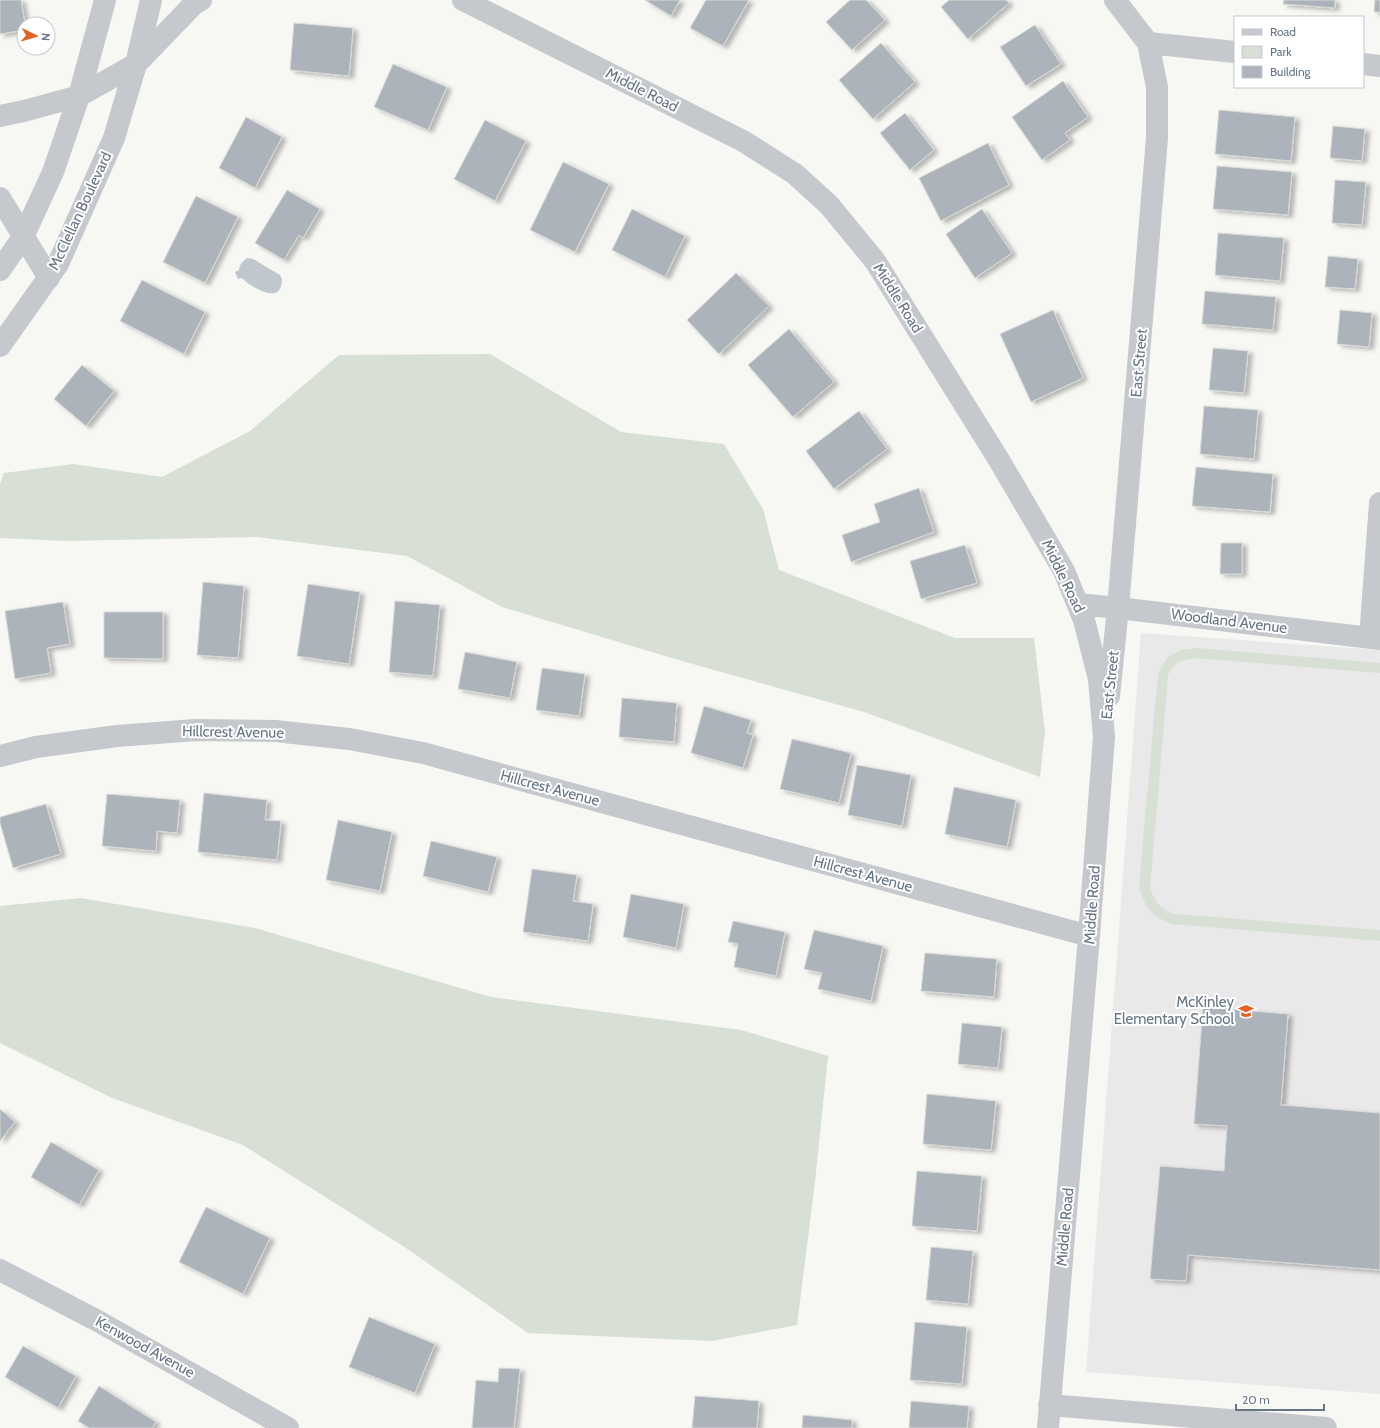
<svg xmlns="http://www.w3.org/2000/svg" width="1380" height="1428" viewBox="0 0 1380 1428" font-family="Cabin,sans-serif">
<defs>
<filter id="shadow"><feDropShadow dx="4.5" dy="2.5" stdDeviation="2" flood-color="#0004"/></filter>
</defs>
<rect width="100%" height="100%" fill="#f7f7f4"/>
<!-- built -->
<path fill="#e8e9e8" d="M1141,633L1380,650V1394L1086,1372Z"/>
<!-- green -->
<path fill="#d8dfd5" d="M490,354L621,432L724,444L763,509L779,570L955,638H1034L1045,732L1040,777L864,712L675,659L502,607L407,556L257,537L66,541L0,538V484L4,473L73,464L162,477L250,431L339,355Z
M1197,648L1380,663V673L1196,658C1181,661 1176,660 1168,675L1150,888C1156,903 1159,908 1174,914L1380,930V941L1172,924C1150,915 1146,909 1139,886L1158,674L1167,658L1180,650Z
M81,898L255,928L491,997L741,1030L828,1056L815,1182L797,1325L712,1341L528,1333L406,1248L243,1145L112,1098L0,1043V906Z"/>
<!-- water -->
<path fill="#c0c8ce" d="M247,258L253,259L280,275L282,279C282,284 281,291 275,293C267,296 247,284 242,278L238,279L235,272L239,270C240,264 242,262 247,258Z"/>
<!-- building -->
<path fill="#acb3ba" stroke="#d9d9d7" filter="url(#shadow)" d="M0,0H21L25,24L24,30L0,34Z
M645,0H680L671,16Z
M706,0H749L723,46L690,28Z
M850,0H866L885,20L852,50L826,22Z
M949,0H1006L1009,3L968,39L941,7Z
M1284,0H1335V8L1283,4Z
M1375,0H1380V12H1374Z
M294,23L353,28L349,76L290,70Z
M1035,25L1061,64L1026,86L1000,47Z
M881,43L915,82L873,119L839,80Z
M393,64L447,87L428,130L374,107Z
M1063,81L1088,117L1065,133L1070,140L1042,160L1012,117Z
M1219,110L1295,117L1291,161L1215,154Z
M905,113L934,150L910,170L880,133Z
M246,117L282,137L255,188L219,168Z
M485,120L526,141L495,201L454,179Z
M1333,126L1365,129L1362,161L1330,158Z
M988,143L1009,185L941,221L919,178Z
M563,162L609,184L575,252L530,230Z
M1217,166L1292,172L1288,215L1213,209Z
M1335,180L1366,182L1362,225L1332,223Z
M287,190L320,209L303,238L299,235L284,260L255,243Z
M196,196L238,217L205,283L163,262Z
M632,209L685,236L665,277L612,250Z
M982,209L1012,253L975,278L946,234Z
M1218,233L1284,238L1280,281L1215,275Z
M1328,256L1358,259L1355,289L1325,287Z
M736,273L769,306L719,354L687,320Z
M142,280L205,312L184,354L120,321Z
M1205,291L1276,297L1273,330L1202,324Z
M1053,310L1083,378L1031,402L1000,334Z
M1340,310L1372,313L1369,347L1337,344Z
M789,329L834,382L793,417L748,365Z
M1213,348L1248,351L1244,393L1209,390Z
M82,365L114,391L86,426L54,399Z
M1204,406L1258,410L1254,459L1200,454Z
M859,411L887,449L834,489L806,451Z
M1196,467L1273,474L1270,512L1192,506Z
M919,488L934,532L851,562L842,535L880,522L874,504Z
M1221,543H1242V574H1220Z
M965,545L977,583L921,599L910,561Z
M203,582L244,586L238,658L197,655Z
M308,584L360,592L349,664L297,656Z
M395,601L440,605L433,676L389,672Z
M63,602L70,644L47,648L51,673L15,679L5,611Z
M104,612H163V659L104,658Z
M465,652L517,662L510,698L458,689Z
M542,668L585,674L579,716L536,710Z
M622,698L677,703L674,742L619,737Z
M704,706L751,720L747,733L753,735L743,768L691,753Z
M792,739L851,753L839,803L780,789Z
M857,765L911,775L902,826L848,815Z
M954,787L1016,800L1007,847L945,834Z
M204,793L267,800L265,820L281,821L277,860L198,852Z
M107,794L180,800L177,833L157,831L156,851L102,846Z
M46,804L61,854L13,868L0,823V817Z
M338,820L392,832L380,891L326,880Z
M431,841L497,857L488,892L423,876Z
M532,869L577,875L573,901L593,904L588,941L523,932Z
M631,894L684,904L676,948L623,937Z
M733,921L785,932L776,976L734,967L738,944L728,942Z
M814,930L883,946L871,1001L818,989L822,973L804,969Z
M925,953L997,959L994,997L921,991Z
M1203,1007L1288,1014L1281,1105L1380,1113V1270L1188,1255L1186,1281L1150,1279L1160,1166L1224,1171L1227,1126L1194,1124Z
M962,1023L1002,1027L998,1068L958,1064Z
M927,1094L996,1101L991,1150L923,1144Z
M0,1109L15,1122L0,1141Z
M51,1142L99,1170L79,1205L31,1177Z
M917,1171L982,1176L977,1231L912,1226Z
M206,1207L270,1238L243,1294L179,1262Z
M931,1247L973,1251L968,1304L926,1300Z
M369,1317L435,1344L415,1393L349,1367Z
M915,1322L967,1327L962,1384L910,1380Z
M23,1346L76,1376L58,1408L5,1377Z
M499,1368L520,1369L514,1428H472L476,1380L498,1382Z
M99,1386L156,1422L152,1428H89L78,1421Z
M695,1396L759,1401L757,1428H692Z
M911,1401L969,1406L967,1428H909Z
M803,1415L852,1420V1428H802Z"/>
<g fill="none" stroke-linecap="round" stroke-linejoin="round">
<!-- minor -->
<path stroke="#c5c8cc" stroke-width="22" d="M463,0L743,141L795,174L829,205L875,261L999,460L1064,571L1084,620L1099,679L1104,737L1089,936L1048,1428
M1148,43L1235,52
M1363,64L1380,66
M0,116L24,111L79,96L136,64L193,5L201,0
M0,198L49,278
M0,270L23,237L53,172L79,96L105,0
M0,346L58,264L114,138L136,64L151,0
M1078,604L1118,608L1380,639
M1370,638L1380,503
M1109,696L1118,608L1157,138V87L1148,43L1115,0
M0,756L36,747L117,736L196,730L275,731L349,739L423,753L1089,936
M0,1270L96,1320L288,1428
M1049,1405L1326,1428"/>
</g>
<!-- icons -->
<defs>
<g id="school-bare" transform="scale(1.2)"><path d="M0-5L7-2L0 1L-7-2ZM-4 1L0 2.5L4 1V4Q0 6-4 4Z" fill="#e56227" stroke="#fff" stroke-width="2.5" paint-order="stroke"/></g>
</defs>
<g fill-rule="evenodd">
<use href="#school-bare" x="1246" y="1011"/>
</g>
<g text-anchor="middle" stroke-width="4" stroke-linejoin="round" paint-order="stroke">
<!-- street labels -->
<g font-size="15" fill="#667586" stroke="#fff">
<text transform="translate(642 90) rotate(27)" y="5">Middle Road</text>
<text transform="translate(80 211) rotate(-65)" y="5">McClellan Boulevard</text>
<text transform="translate(898 298) rotate(58)" y="5">Middle Road</text>
<text transform="translate(1139 363) rotate(-85)" y="5">East Street</text>
<text transform="translate(1063 576) rotate(64)" y="5">Middle Road</text>
<text transform="translate(1229 621) rotate(7)" y="5">Woodland Avenue</text>
<text transform="translate(1110 685) rotate(-84)" y="5">East Street</text>
<text transform="translate(233 732) rotate(1)" y="5">Hillcrest Avenue</text>
<text transform="translate(550 788) rotate(15)" y="5">Hillcrest Avenue</text>
<text transform="translate(863 874) rotate(15)" y="5">Hillcrest Avenue</text>
<text transform="translate(1092 905) rotate(-86)" y="5">Middle Road</text>
<text transform="translate(1065 1227) rotate(-85)" y="5">Middle Road</text>
<text transform="translate(145 1347) rotate(29)" y="5">Kenwood Avenue</text>
</g>
<!-- poi labels -->
<g font-size="15" fill="#667586" stroke="#fff" text-anchor="end">
<text x="1234" y="1007">McKinley<tspan x="1234" dy="17">Elementary School</tspan></text>
</g>
</g>
<!-- legend -->
<rect x="1234" y="16" width="130" height="72" fill="#ffffff" stroke="#c2c8cf"/>
<rect x="1242" y="29" width="20" height="6" fill="#c5c8cc" stroke="#c2c8cf"/>
<text x="1270" y="36" font-size="12" fill="#667586">Road</text>
<rect x="1242" y="46" width="20" height="12" fill="#d8dfd5" stroke="#c2c8cf"/>
<text x="1270" y="56" font-size="12" fill="#667586">Park</text>
<rect x="1242" y="66" width="20" height="12" fill="#acb3ba" stroke="#c2c8cf"/>
<text x="1270" y="76" font-size="12" fill="#667586">Building</text>
<!-- north arrow -->
<g transform="translate(36 36) rotate(95)"><circle r="19" fill="#ffffff" stroke="#c2c8cf"/>
<path d="M0-3L7 15L0 10L-7 15Z" fill="#e56227"/>
<text y="-6" font-size="11" font-weight="bold" text-anchor="middle" fill="#667586">N</text>
</g>
<!-- scale -->
<path d="M1236 1404v6h88v-6" fill="none" stroke="#667586" stroke-width="2"/>
<text x="1242" y="1404" font-size="12" fill="#667586" stroke="#ffffff" stroke-width="3" paint-order="stroke">20 m</text>
</svg>
